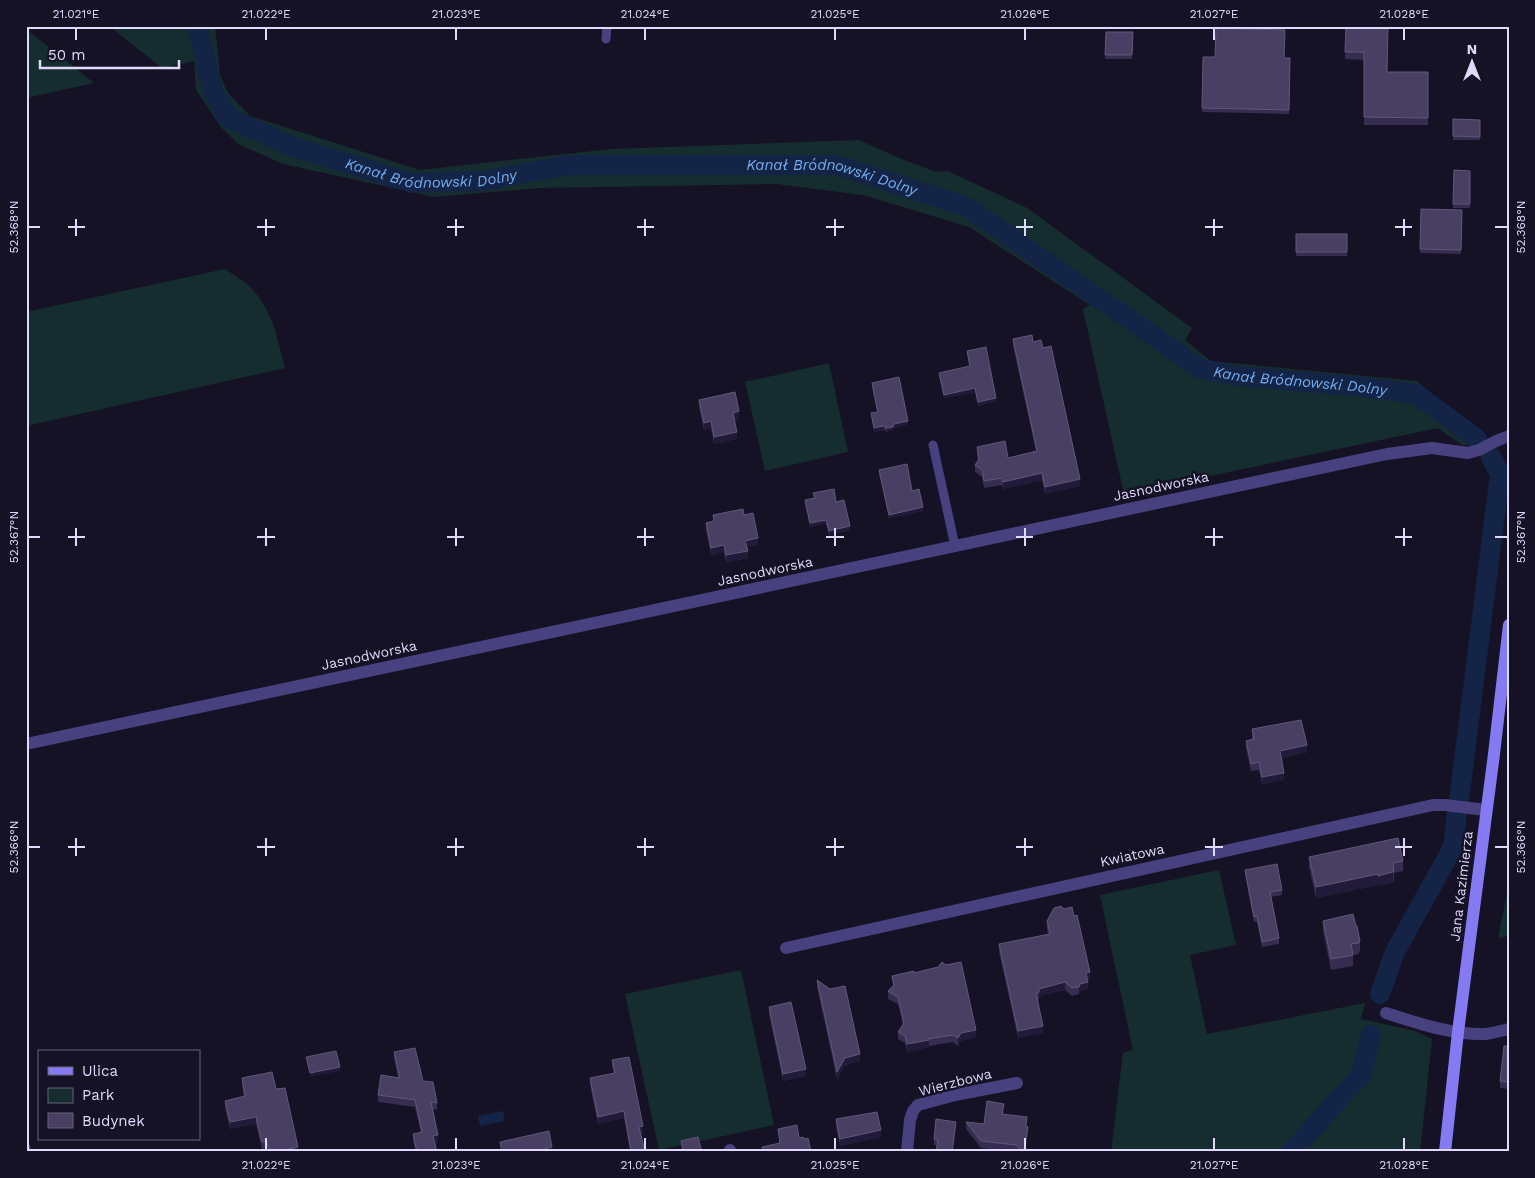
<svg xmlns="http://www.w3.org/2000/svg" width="1535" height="1178" viewBox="0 0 1535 1178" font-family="'Work Sans',sans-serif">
<rect width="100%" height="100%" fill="#161225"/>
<!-- green -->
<path fill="#152d2e" d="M109,26H215L220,75L228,93L250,116L420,170L611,149L859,140L899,158L936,172L948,171L1027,208L1192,328L1185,340L1211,361L1417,381L1484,438L1470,445H1462L1438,428L1124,494L1083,309L1090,305L969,227L863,195L776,184L541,188L434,197L283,164L238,144L221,127L196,90L194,61L162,68Z
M26,29L94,83L26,98Z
M225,269C233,275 243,280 250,287C273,310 277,338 285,368L26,426V312Z
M829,363L848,452L765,471L745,382Z
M1219,870L1236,945L1190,955L1207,1034L1365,1003L1361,1019L1415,1031L1432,1039L1420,1152H1111L1123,1053L1133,1050L1100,895Z
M1509,883V936L1498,938Z
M741,970L774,1125L659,1150L625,994Z"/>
<!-- water -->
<path fill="#142447" d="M503,1111L505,1121L480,1126L478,1116Z"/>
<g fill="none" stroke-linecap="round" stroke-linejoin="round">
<!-- canal -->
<g stroke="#142447" stroke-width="20">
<path id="s1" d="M197,26L213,92L229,118L293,147L412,183L481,181L570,165H837L967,207L1201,369L1238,376L1352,386L1416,394L1477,439"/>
<path d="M1459,800L1500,474L1491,457"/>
<path d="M1380,994L1395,952L1453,847L1457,813"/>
<path d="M1291,1152L1361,1075L1371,1035"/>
</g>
<!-- service -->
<path stroke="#48417f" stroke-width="9" d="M606,39L607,26
M933,445L955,546"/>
<!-- minor -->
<path stroke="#48417f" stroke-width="12" d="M26,744L1387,454L1432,448L1468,453L1479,450L1496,441L1509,436
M786,948L1433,805H1445L1486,810
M1386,1013C1418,1023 1451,1035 1485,1034C1493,1033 1501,1031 1509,1029
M730,1150V1152
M907,1152L910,1120L913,1111L918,1105L955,1095L1017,1083"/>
<!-- secondary -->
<path stroke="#857af1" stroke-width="12" d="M1445,1152L1458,1032L1494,754L1509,625"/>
</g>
<!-- wall -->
<path fill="#362d51" d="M1346,26L1387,72H1428V125H1364V60L1345,59Z
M1106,32H1133L1132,59H1105Z
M1203,57L1290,58L1289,114L1202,112Z
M1453,119L1480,120V140H1453Z
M1470,171V208H1453V204Z
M1421,209L1462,210L1461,254L1420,253Z
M1296,234H1347V256H1296Z
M1013,339L1033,342L1080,486L1045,494L1042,480L1003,489L1002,485L984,488L982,477L975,472V465L978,460L977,455V447L1008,458L1036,451L1013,346Z
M967,351L996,401L978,406L975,392L944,398L939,376V373L969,366Z
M872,383L908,424L894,428L893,430L887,432L884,430L874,432L871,413L877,412L872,387Z
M699,400L739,419L734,420L737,439L714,444L711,428L704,430L699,407Z
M879,470L923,511L889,518L879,474Z
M813,493L836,502L850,530L829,535L826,523L810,527L805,504V500L814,498Z
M713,515H744L758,545L747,547L748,558L726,563L724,552L711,555L706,530V523L713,522Z
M1252,729L1307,752L1282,758L1284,780L1262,784L1259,770L1251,771L1246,748V741L1252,739Z
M1309,857L1403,861V871L1394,873V881L1393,882V883L1378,886V885L1316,898L1309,867Z
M1245,870L1282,890V895L1271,897L1279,938V944L1262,947L1257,922H1254L1245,875Z
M1047,921L1090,980H1088V989L1080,991L1079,994L1072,996L1065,990L1039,996V999L1037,1000L1043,1033L1018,1038L999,952V944L1048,934L1047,929Z
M1323,921L1356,926L1360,941V951L1359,952V954L1353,955V966L1331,970L1323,931Z
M914,973L976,1037L961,1041L958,1046L953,1042L929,1046V1047L907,1052L905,1043L898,1039V1032L903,1025L898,1004L888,999V991L893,986L892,976Z
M817,980L860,1061L845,1065L837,1079L817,987Z
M769,1007L806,1076L783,1081L769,1014Z
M1509,1046V1089L1500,1088V1081Z
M394,1052L423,1081L437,1103V1110L433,1109L438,1142L435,1143L437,1152H416L413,1142V1134L421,1133L415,1107L378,1102V1095L398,1078L394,1059Z
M612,1060L643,1133L641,1134L645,1152L630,1151L624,1118L598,1124L590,1085V1078L614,1073L612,1067Z
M242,1078L276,1089L298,1152H268L267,1148L262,1149L256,1124L230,1129L225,1108V1101L244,1097L242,1085Z
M1004,1111L1003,1114L1027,1126L1028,1134L1025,1152H1013L981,1148L966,1129V1122L984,1124Z
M836,1119L881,1137L840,1146L836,1127Z
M956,1128L937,1145H934V1139Z"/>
<!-- shaded-wall -->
<path fill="#211a38" d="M975,388V392L944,398V395Z
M996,398V401L978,406V402Z
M739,411V419L733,420V413Z
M711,421V428L704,430V423Z
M908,421V424L894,428L893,430L887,432V428L894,424Z
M884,426V430L874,432V428Z
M737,432V439L714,444V437Z
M1042,473V480L1003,489V482Z
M1080,479V486L1045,494V487Z
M923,507V511L889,518V515Z
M826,520V523L810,527V523Z
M850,526V530L829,535V531Z
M758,538V545L745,548V541Z
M724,545V552L711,555V548Z
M748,551V558L726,563V555Z
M1307,745V752L1280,758V751Z
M1284,773V780L1262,784V777Z
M1393,872V883L1378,886V876Z
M1378,874V885L1316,898V887Z
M1090,972V980H1086V973Z
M1065,982V990L1039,996V989Z
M1088,982V989L1080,991L1079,994V987L1080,984Z
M1043,1026V1033L1018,1038V1031Z
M976,1030V1037L961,1041L958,1046V1038L961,1033Z
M929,1040V1047L907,1052V1044Z
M860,1054V1061L845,1065L837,1079V1072L845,1058Z
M340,1067V1071L310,1077V1073Z
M806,1069V1076L783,1081V1074Z
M624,1111V1118L598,1124V1117Z
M256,1117V1124L230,1129V1122Z
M956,1122V1128L953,1152H952Z
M643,1126V1133L639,1134V1127Z
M1028,1127V1134L1025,1152H1024Z
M881,1130V1137L840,1146V1139Z
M438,1135V1142L433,1143V1136Z
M298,1147V1152H275Z
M552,1147V1152H531Z"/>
<!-- building -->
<path fill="#483f63" stroke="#60587b" d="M1346,26H1388L1387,72H1428V118L1364,117V52H1345Z
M1216,28L1285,30L1284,58H1290L1289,110L1202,108L1203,57H1215Z
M1106,32H1133L1132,55H1105Z
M1453,119L1480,120V137L1453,136Z
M1454,170L1470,171V204H1453Z
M1421,209L1462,210L1461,250L1420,249Z
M1296,234H1347V252H1296Z
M1032,335L1033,342L1041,340L1043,348L1051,346L1080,479L1045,487L1042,473L1003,482L1002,478L984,481L982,470L975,465L979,459L977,447L1005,441L1008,458L1037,451L1013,339Z
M986,347L996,398L978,402L975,388L944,395L939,373L970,366L967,351Z
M899,377L908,421L894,424L893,427L887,428L884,426L874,428L871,413L878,412L872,383Z
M735,392L739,411L733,413L737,432L714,437L711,421L704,423L699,400Z
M907,464L912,491L919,489L923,507L889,515L879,470Z
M834,489L836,502L844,500L850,526L829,531L826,520L810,523L805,500L815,498L813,493Z
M743,509L744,515L753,513L758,538L745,541L748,551L726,555L724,545L711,548L706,523L714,521L713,515Z
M1301,720L1307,745L1280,751L1284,773L1262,777L1259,762L1251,764L1246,741L1254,739L1252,729Z
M1398,838L1403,861L1393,863L1394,871H1393V872L1378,876V874L1316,887L1309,857Z
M1277,864L1282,890L1270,892L1279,938L1262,942L1257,916L1254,917L1245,870Z
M1061,906L1064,909L1072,907L1074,916L1077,915L1090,972L1086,973L1088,982L1080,984L1079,987L1072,988L1065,982L1039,989V992L1036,993L1043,1026L1018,1031L999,944L1050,934L1047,921L1054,908Z
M1353,914L1356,926H1357L1360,941H1359V943L1351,944L1353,955L1331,959L1323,921Z
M942,962L946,965L961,962L976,1030L961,1033L958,1038L953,1035L928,1039L929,1040L907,1044L905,1036L898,1032L904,1023L898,997L888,991L894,985L892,976L914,971V973L938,967Z
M817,980L830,989L845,986L860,1054L845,1058L837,1072Z
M791,1002L806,1069L783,1074L769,1007Z
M1504,1046H1509V1082L1500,1081Z
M415,1048L423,1081L433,1082L437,1103L431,1102L438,1135L433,1136L437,1152H417L413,1134L422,1132L415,1100L378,1095L381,1075L400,1078L394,1052Z
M336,1051L340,1067L310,1073L306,1057Z
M629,1057L643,1126L639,1127L645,1152H625L631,1151L624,1111L598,1117L590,1078L615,1073L612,1060Z
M272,1072L276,1089L285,1088L298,1147L275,1152H269L267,1141L262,1142L256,1117L230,1122L225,1101L245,1096L242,1078Z
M987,1101L1004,1104L1002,1114L1027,1117L1026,1125L1028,1127L1024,1152H1023L1016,1145L981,1141L966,1122L984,1124Z
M877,1112L881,1130L840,1139L836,1119Z
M936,1119L956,1122L952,1152H936L938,1140L934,1139Z
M797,1125L799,1138L803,1137L804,1139L808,1138L811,1152H763L762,1147L780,1143L778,1129Z
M549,1131L552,1147L531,1152H502L500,1142Z
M698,1137L702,1152H683L681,1141Z
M26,1145H29L31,1152H26Z"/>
<!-- ticks -->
<path fill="none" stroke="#dfd9fb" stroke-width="2" d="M76,28V40M266,28V40M456,28V40M645,28V40M835,28V40M1025,28V40M1214,28V40M1404,28V40M76,219V236M266,219V236M456,219V236M645,219V236M835,219V236M1025,219V236M1214,219V236M1404,219V236M28,227H40M68,227H85M257,227H275M447,227H464M637,227H654M826,227H844M1016,227H1033M1205,227H1223M1395,227H1412M1495,227H1508M76,528V546M266,528V546M456,528V546M645,528V546M835,528V546M1025,528V546M1214,528V546M1404,528V546M28,537H40M68,537H85M257,537H275M447,537H464M637,537H654M826,537H844M1016,537H1033M1205,537H1223M1395,537H1412M1495,537H1508M76,838V856M266,838V856M456,838V856M645,838V856M835,838V856M1025,838V856M1214,838V856M1404,838V856M28,847H40M68,847H85M257,847H275M447,847H464M637,847H654M826,847H844M1016,847H1033M1205,847H1223M1395,847H1412M1495,847H1508M266,1138V1150M456,1138V1150M645,1138V1150M835,1138V1150M1025,1138V1150M1214,1138V1150M1404,1138V1150"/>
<g text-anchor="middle" stroke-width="5" stroke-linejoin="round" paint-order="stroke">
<!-- street labels -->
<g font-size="14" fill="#dfd9fb" stroke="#161225">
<text transform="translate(1161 486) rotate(-12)" y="5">Jasnodworska</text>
<text transform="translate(765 571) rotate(-12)" y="5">Jasnodworska</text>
<text transform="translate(369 655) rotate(-12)" y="5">Jasnodworska</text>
<text transform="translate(1132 855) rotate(-12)" y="5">Kwiatowa</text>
<text transform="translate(1461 886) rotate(-83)" y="5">Jana Kazimierza</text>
<text transform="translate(955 1082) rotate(-14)" y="5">Wierzbowa</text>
</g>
<!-- water labels -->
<g font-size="15" font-style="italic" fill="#72adf0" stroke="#161225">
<text dy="5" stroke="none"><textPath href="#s1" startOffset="311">Kanał Bródnowski Dolny</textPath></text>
<text dy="5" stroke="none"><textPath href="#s1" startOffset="716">Kanał Bródnowski Dolny</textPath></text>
<text dy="5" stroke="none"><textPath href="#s1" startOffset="1241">Kanał Bródnowski Dolny</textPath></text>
</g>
</g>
<!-- border -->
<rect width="1535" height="1178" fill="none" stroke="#161225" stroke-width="55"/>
<!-- legend -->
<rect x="38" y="1050" width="162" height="90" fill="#161225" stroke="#66627b"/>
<rect x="48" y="1067" width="25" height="8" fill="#857af1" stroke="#66627b"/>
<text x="82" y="1076" font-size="15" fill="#dfd9fb">Ulica</text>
<rect x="48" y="1088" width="25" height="15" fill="#152d2e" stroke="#66627b"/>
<text x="82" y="1100" font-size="15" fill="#dfd9fb">Park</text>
<rect x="48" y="1113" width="25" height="15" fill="#483f63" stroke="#66627b"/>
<text x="82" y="1126" font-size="15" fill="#dfd9fb">Budynek</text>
<!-- north arrow -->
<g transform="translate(1472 62)" stroke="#161225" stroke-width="4" paint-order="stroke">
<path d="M0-4L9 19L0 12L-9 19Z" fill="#dfd9fb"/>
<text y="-8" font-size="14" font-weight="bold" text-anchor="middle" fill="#dfd9fb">N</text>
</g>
<!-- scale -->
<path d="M40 60v8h139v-8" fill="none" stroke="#dfd9fb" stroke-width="2.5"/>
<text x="48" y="60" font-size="15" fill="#dfd9fb" stroke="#161225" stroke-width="4" paint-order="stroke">50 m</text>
<rect x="28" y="28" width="1480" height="1122" fill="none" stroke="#dfd9fb" stroke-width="2"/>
<g font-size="12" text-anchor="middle" fill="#dfd9fb">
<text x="76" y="18">21.021°E</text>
<text x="266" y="18">21.022°E</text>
<text x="456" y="18">21.023°E</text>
<text x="645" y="18">21.024°E</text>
<text x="835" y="18">21.025°E</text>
<text x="1025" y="18">21.026°E</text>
<text x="1214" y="18">21.027°E</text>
<text x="1404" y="18">21.028°E</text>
<text transform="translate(14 227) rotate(-90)" y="4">52.368°N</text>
<text transform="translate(1521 227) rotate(-90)" y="4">52.368°N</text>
<text transform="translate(14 537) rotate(-90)" y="4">52.367°N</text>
<text transform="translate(1521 537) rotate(-90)" y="4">52.367°N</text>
<text transform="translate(14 847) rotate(-90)" y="4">52.366°N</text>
<text transform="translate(1521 847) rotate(-90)" y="4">52.366°N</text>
<text x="266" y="1169">21.022°E</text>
<text x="456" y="1169">21.023°E</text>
<text x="645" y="1169">21.024°E</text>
<text x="835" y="1169">21.025°E</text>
<text x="1025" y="1169">21.026°E</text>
<text x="1214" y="1169">21.027°E</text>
<text x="1404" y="1169">21.028°E</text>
</g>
</svg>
